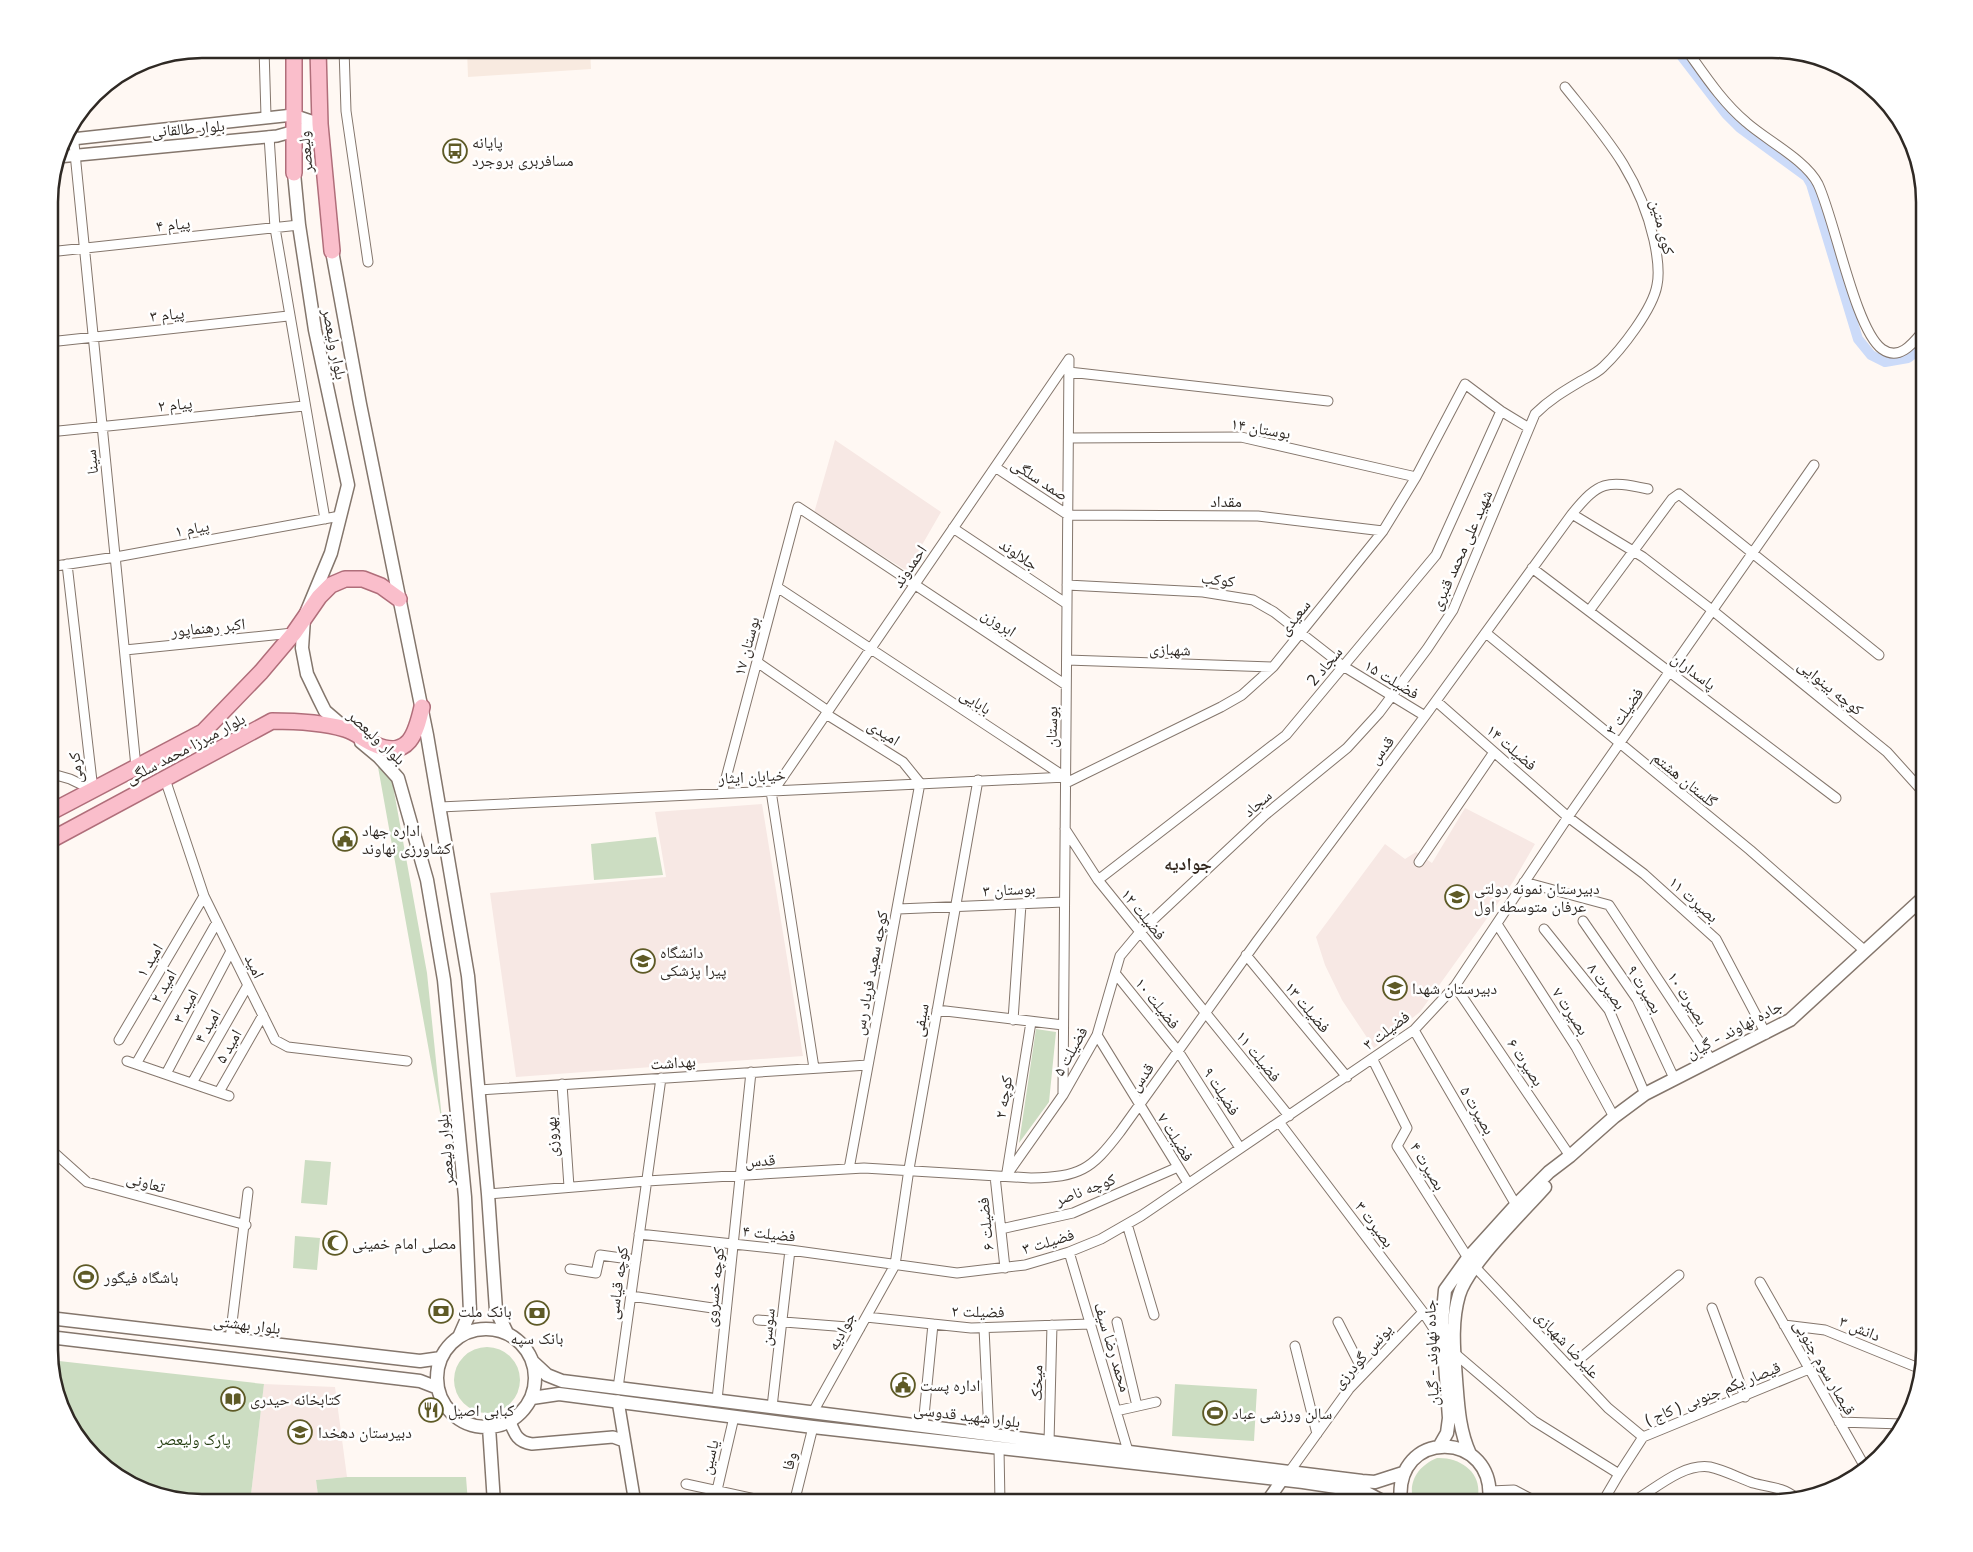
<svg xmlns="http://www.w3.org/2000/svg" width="1973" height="1552" viewBox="0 0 1973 1552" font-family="'Nunito Sans','Noto Naskh Arabic',sans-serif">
<rect width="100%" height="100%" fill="#fff8f3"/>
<!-- built -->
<path fill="#f8eae0" d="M467,49H590L591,69L468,77Z"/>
<!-- education -->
<path fill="#f7e8e4" d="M835,440L941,512L907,571L814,513Z
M762,804L803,1056L516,1077L490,893L666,877L655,812Z
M1465,808L1535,844L1513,882L1420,1012L1374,1048L1342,1000L1325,965L1316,937L1385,844L1405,859L1416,852L1432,863Z
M264,1384L335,1387L347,1477L316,1480L319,1503H250Z"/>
<!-- green -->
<path fill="#ccddc2" d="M378,767L391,775L427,973L443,1129Z
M656,837L663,875L594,880L591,844Z
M1036,1029L1056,1032L1049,1102L1019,1143Z
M305,1160L331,1162L327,1205L301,1203Z
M295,1236L320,1238L317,1270L293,1268Z
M454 1380a33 33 0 1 1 66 0a33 33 0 1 1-66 0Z
M50,1360L264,1384L250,1503H201L152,1495L130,1482V1474L112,1472L101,1466L64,1418Z
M1175,1384L1257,1389L1254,1441L1172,1436Z
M1437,1458C1463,1457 1486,1476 1476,1503H1414C1407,1482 1418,1466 1437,1458Z
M347,1477H466L468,1503H319L316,1480Z"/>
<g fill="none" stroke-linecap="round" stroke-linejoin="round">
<!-- canal -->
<path stroke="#ccdbf9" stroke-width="10" d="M1676,49L1726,114L1740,128L1807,177L1811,184L1858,339L1871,355L1885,362L1908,358L1924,346"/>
<!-- minor casing -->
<g stroke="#84766c" stroke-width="11">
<path id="minor" d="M264,49L266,116
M344,49L346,111L368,262
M1686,49C1704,74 1722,102 1746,122C1766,140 1806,160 1818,184C1835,220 1855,329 1882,349C1900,362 1914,342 1924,330
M72,123L136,767
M269,136L275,228L325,519
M49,252L299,225
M49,342L288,316
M1069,372L1328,401
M49,432L304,406
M1069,438L1241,437L1416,477
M995,467L1068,515L1258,516L1383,531
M1572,514L1643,557L1712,610L1887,752L1924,793
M953,528L1067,604
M67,564L93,790
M49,567L116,557L340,516
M1532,568L1836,798
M1067,585L1203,592L1253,600L1274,612L1343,666L1425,716
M777,587L1065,777
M1589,611L1672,499L1679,494L1879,655
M1486,633L1750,850L1864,950
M125,650L293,633
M1067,660L1273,667
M757,662L828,711
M1436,701L1568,817L1644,874L1716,939L1766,1034
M826,714L903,762L920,783L849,1169
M49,773L70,779L93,790
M165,779L204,896L275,1040L288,1047L407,1061
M1066,783L1221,707L1242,695L1273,667L1383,531L1416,477L1465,384L1501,411L1529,428
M774,790L1069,359
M771,791L814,1068
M722,793L798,507L1066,685
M440,807L1066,777
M1065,829L1098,880L1289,1116
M1419,862L1494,752
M1098,880L1286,735L1436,555L1501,411
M1524,882L1609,905L1712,1061
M898,909L1064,902
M1583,921L1637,999L1674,1078
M1497,924L1576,1047L1614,1117
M1544,929L1609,1010L1645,1094
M1246,955L1347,1077
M1115,973L1178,1051L1240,1148
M1455,986L1570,1156
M937,1010L1063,1025
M1013,1020L1021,904
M1414,1030L1516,1205
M1097,1035L1188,1183
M119,1040L204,896
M1373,1060L1407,1128L1397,1146L1468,1258
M127,1061L229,1096
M136,1064L217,922
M166,1074L231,951
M192,1083L248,985
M562,1084L569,1187
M479,1090L868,1065
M219,1092L263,1015
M1063,1093L1069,359
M1279,1122L1423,1312L1443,1343
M49,1148L87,1182L246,1225
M1007,1172L1031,1022
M995,1176L1005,1268
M1006,1176L1063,1095L1097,1035L1120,956L1140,932L1265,815L1347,748L1379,713L1427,649L1453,610L1535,414C1549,400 1564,391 1581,381C1588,377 1597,373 1603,367C1621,350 1653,309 1657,285C1660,271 1657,254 1654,240C1639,174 1606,138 1565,87
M488,1194L647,1181L864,1168L1031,1178C1080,1177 1091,1170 1120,1132L1257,941L1425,716L1572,514C1599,481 1606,480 1648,489
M1127,1224L1154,1315
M1001,1229L1073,1213L1178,1167
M639,1234L790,1250L957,1273L1025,1265L1069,1252L1101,1239L1141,1216L1414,1030L1455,986L1568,817L1814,465
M1069,1252L1128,1451
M1475,1267L1608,1408L1643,1437
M570,1269L596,1273L600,1255L636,1260
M1760,1282L1865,1467
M631,1296L726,1310
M1712,1308L1745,1397
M866,1317L971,1328L1090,1324
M758,1320L860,1328
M1117,1322L1137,1406
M1338,1322L1364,1373
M1784,1325L1825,1330L1921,1369
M984,1328L989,1434
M230,1339L248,1192
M1295,1346L1317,1434
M1452,1351L1534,1421L1619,1474
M1570,1367L1679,1275
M618,1388L661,1078
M717,1400L751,1072
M772,1407L790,1250
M1116,1411L1156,1402
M813,1412L895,1265L909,1169L978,780
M1839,1422L1902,1424
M923,1426L933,1324
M1049,1442L1052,1325
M999,1449L1000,1503
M1290,1471L1349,1389L1423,1312
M686,1484L774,1503
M1490,1491L1514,1490L1539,1503
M877,1502L881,1503
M714,1503L734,1417
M794,1503L813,1427
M1602,1503L1619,1474L1643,1437L1809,1369
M1631,1503C1654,1490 1682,1463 1710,1467C1724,1470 1739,1478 1753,1483C1768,1487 1783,1487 1796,1498"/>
</g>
<!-- tertiary casing -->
<g stroke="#84766c" stroke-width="14">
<path id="tertiary" d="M63,140L293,115L320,124
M58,157L277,136L320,124
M618,1401L635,1503
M510,1422C515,1435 518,1442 532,1444L613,1437L624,1441
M1266,1503L1282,1480"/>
</g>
<!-- secondary casing -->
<g stroke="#84766c" stroke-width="15">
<path id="secondary" d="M294,173L299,225L315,330L348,485L331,553L304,618L302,648L307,674L319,699L325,711L346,729
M332,251L360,404L427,735L468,976L488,1194L496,1310L507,1333
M361,742L379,757L398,778L427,880L444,980L465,1197L470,1312L459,1337
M49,1318L420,1361L441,1358
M437 1378a49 49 0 1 1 98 0a49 49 0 1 1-98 0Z
M49,1337L420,1381L438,1388
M533,1362L547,1375L562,1381L1362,1481L1375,1482L1403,1473
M532,1398L559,1394L813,1427L1303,1482L1363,1491L1386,1503
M489,1427L494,1503
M1439,1447L1447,1433L1449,1418L1442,1323L1445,1290L1468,1258L1516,1205L1549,1172L1570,1156L1614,1117L1645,1094L1790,1020L1924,897
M1470,1454C1459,1430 1458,1405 1456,1379C1454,1351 1451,1322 1459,1295C1468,1265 1522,1213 1545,1187
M1401,1503C1392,1427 1498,1429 1489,1503"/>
</g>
<!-- primary casing -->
<g stroke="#b06e7a" stroke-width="18">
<path id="primary" d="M294,49V173
M318,49L320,124L332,251
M49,813L203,732L261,672L294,633L319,597L331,585L345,579H363L381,586L399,599
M49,841L272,721C296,721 321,722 345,729C356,732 365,741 376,745C409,759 416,733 422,707"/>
</g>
<!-- minor -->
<use href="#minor" stroke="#fff" stroke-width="9"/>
<!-- tertiary -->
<use href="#tertiary" stroke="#fff" stroke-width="11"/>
<!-- secondary -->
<use href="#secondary" stroke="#fff" stroke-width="12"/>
<!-- primary -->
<use href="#primary" stroke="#fabecb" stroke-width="15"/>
</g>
<!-- icons -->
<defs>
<g id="bus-ring" transform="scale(1.25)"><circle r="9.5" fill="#fff" stroke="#5e5a26" stroke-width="1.5"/><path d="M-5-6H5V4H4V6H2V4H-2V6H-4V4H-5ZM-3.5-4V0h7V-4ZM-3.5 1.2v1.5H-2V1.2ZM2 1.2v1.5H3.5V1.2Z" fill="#5e5a26"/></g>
<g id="civic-ring" transform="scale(1.25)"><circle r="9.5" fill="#fff" stroke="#5e5a26" stroke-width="1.5"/><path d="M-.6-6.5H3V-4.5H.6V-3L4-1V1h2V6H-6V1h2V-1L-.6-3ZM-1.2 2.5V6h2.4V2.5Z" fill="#5e5a26"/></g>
<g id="school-ring" transform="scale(1.25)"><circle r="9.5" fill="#fff" stroke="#5e5a26" stroke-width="1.5"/><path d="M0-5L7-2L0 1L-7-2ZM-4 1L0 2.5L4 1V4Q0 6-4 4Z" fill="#5e5a26"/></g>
<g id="university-ring" transform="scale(1.25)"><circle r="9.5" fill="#fff" stroke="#5e5a26" stroke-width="1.5"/><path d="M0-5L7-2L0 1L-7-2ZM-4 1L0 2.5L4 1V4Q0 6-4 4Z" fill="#5e5a26"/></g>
<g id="mosque-ring" transform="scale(1.25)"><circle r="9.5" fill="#fff" stroke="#5e5a26" stroke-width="1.5"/><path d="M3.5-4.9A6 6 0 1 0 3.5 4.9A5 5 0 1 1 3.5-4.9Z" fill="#5e5a26"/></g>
<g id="stadium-ring" transform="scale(1.25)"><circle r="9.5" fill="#fff" stroke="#5e5a26" stroke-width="1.5"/><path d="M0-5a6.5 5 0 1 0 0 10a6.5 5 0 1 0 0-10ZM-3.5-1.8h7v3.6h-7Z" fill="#5e5a26"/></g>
<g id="bank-ring" transform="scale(1.25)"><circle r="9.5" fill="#fff" stroke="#5e5a26" stroke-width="1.5"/><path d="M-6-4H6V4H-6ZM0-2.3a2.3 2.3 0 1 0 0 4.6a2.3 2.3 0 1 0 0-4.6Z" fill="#5e5a26"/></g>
<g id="library-ring" transform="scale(1.25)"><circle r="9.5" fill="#fff" stroke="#5e5a26" stroke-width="1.5"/><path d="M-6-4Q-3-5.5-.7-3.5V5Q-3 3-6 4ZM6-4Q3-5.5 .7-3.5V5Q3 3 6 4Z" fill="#5e5a26"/></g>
<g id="restaurant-ring" transform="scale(1.25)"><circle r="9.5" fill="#fff" stroke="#5e5a26" stroke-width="1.5"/><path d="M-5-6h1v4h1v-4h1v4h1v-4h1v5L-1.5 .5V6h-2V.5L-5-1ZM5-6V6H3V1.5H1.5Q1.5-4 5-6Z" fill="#5e5a26"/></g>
</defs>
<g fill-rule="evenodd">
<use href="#bus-ring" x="455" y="151"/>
<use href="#civic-ring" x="345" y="839"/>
<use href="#school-ring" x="1457" y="897"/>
<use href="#university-ring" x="643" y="961"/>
<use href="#school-ring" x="1395" y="988"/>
<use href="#mosque-ring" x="335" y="1243"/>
<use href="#stadium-ring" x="86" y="1277"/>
<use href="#bank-ring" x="441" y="1311"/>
<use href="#bank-ring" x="537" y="1313"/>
<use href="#civic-ring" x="903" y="1385"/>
<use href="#library-ring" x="233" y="1399"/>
<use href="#restaurant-ring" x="431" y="1410"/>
<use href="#stadium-ring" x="1215" y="1413"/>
<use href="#school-ring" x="300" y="1432"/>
</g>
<g text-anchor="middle" stroke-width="5" stroke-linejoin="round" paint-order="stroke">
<!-- street labels -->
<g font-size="16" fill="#2f2924" stroke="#fff">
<text transform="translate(188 128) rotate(-5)" y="6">بلوار طالقانی</text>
<text transform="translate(305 152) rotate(-95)" y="6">ولیعصر</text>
<text transform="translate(173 224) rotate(-6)" y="6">پیام ۴</text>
<text transform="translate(1663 227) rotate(76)" y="6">کوی متین</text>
<text transform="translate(167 314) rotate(-6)" y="6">پیام ۳</text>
<text transform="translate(335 344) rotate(79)" y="6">بلوار ولیعصر</text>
<text transform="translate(175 404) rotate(-6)" y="6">پیام ۲</text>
<text transform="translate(1261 428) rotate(10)" y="6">بوستان ۱۴</text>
<text transform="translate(91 462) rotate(-96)" y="6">سینا</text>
<text transform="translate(1040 479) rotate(33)" y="6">صمد سلگی</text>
<text x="1226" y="507">مقداد</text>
<text transform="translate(192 528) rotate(-10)" y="6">پیام ۱</text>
<text transform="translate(1461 550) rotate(-66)" y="6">شهید علی محمد قنبری</text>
<text transform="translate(1019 554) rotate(34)" y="6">جلالوند</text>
<text transform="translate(909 566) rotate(-56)" y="6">احمدوند</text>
<text transform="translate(1218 579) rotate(7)" y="6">کوکب</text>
<text transform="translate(1294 617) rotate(-51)" y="6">سعیدی</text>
<text transform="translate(999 622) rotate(33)" y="6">ابروزن</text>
<text transform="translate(208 627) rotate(-6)" y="6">اکبر رهنماپور</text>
<text transform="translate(746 646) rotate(-75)" y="6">بوستان ۱۷</text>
<text transform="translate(1170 649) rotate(2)" y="6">شهبازی</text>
<text transform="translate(1324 666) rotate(-50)" y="6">سجاد 2</text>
<text transform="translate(1694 671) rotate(37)" y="6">پاسداران</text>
<text transform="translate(1392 679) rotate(31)" y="6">فضیلت ۱۵</text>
<text transform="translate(1831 687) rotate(39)" y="6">کوچه بینوایی</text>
<text transform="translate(976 701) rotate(33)" y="6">بابایی</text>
<text transform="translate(1624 711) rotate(-55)" y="6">فضیلت ۳</text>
<text transform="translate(1051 727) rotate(-89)" y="6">بوستان</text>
<text transform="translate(884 732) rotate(32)" y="6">امیدی</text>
<text transform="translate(377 737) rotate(43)" y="6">بلوار ولیعصر</text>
<text transform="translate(1512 747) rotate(41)" y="6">فضیلت ۱۴</text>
<text transform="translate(185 748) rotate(-28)" y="6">بلوار میرزا محمد سلگی</text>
<text transform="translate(1381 750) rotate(-53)" y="6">قدس</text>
<text transform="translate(75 768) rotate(-96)" y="6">کرمی</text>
<text transform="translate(752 776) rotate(-3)" y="6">خیابان ایثار</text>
<text transform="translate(1685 779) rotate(39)" y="6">گلستان هشتم</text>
<text transform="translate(1257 803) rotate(-41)" y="6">سجاد</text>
<text transform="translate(1009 889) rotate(-3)" y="6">بوستان ۳</text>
<text transform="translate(1694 899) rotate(42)" y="6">بصیرت ۱۱</text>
<text transform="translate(1144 914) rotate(51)" y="6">فضیلت ۱۲</text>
<text transform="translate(149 960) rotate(-59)" y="6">امید ۱</text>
<text transform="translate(255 966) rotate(64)" y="6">امید</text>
<text transform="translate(870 973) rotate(-79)" y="6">کوچه سعید فریاد رس</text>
<text transform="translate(163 986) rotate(-60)" y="6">امید ۲</text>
<text transform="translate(1607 986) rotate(54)" y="6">بصیرت ۸</text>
<text transform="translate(1645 989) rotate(59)" y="6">بصیرت ۹</text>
<text transform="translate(1688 998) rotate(57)" y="6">بصیرت ۱۰</text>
<text transform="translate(1158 1003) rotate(51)" y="6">فضیلت ۱۰</text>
<text transform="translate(185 1006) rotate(-62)" y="6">امید ۳</text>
<text transform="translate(1308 1007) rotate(50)" y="6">فضیلت ۱۳</text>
<text transform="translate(1571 1011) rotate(57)" y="6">بصیرت ۷</text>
<text transform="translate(920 1020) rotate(-80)" y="6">سیفی</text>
<text transform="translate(207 1026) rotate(-60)" y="6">امید ۴</text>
<text transform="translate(1734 1029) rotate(-28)" y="6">جاده نهاوند - گیان</text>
<text transform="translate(1386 1030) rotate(-37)" y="6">فضیلت ۳</text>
<text transform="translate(228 1046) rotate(-60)" y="6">امید ۵</text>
<text transform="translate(1070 1051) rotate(-61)" y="6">فضیلت ۵</text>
<text transform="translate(1259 1056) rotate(51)" y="6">فضیلت ۱۱</text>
<text transform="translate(673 1062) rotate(-4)" y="6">بهداشت</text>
<text transform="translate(1526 1062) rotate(57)" y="6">بصیرت ۶</text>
<text transform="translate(1141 1077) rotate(-55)" y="6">قدس</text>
<text transform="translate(1222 1091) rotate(57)" y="6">فضیلت ۹</text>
<text transform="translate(1003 1097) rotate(-81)" y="6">کوچه ۲</text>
<text transform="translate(1478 1110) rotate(60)" y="6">بصیرت ۵</text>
<text transform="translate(551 1137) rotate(-93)" y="6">بهروزی</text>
<text transform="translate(1176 1137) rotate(58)" y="6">فضیلت ۷</text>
<text transform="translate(445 1150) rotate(-95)" y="6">بلوار ولیعصر</text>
<text transform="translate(760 1160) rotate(-4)" y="6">قدس</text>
<text transform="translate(1428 1166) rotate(59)" y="6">بصیرت ۴</text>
<text transform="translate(146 1182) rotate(15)" y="6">تعاونی</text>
<text transform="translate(1085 1189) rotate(-21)" y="6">کوچه ناصر</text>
<text transform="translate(985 1224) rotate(-96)" y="6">فضیلت ۶</text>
<text transform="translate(1375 1224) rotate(53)" y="6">بصیرت ۳</text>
<text transform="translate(769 1233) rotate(6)" y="6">فضیلت ۴</text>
<text transform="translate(1048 1241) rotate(-17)" y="6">فضیلت ۳</text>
<text transform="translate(617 1283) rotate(-82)" y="6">کوچه قیاسی</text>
<text transform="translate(714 1287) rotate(-84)" y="6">کوچه خسروی</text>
<text transform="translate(978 1311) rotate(1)" y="6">فضیلت ۲</text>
<text transform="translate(247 1324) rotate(7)" y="6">بلوار بهشتی</text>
<text transform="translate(767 1327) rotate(-84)" y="6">سوسن</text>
<text transform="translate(1860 1328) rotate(22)" y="6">دانش ۳</text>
<text transform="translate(841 1331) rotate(-61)" y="6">جوادیه</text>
<text transform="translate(1568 1344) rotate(47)" y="6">علیرضا شهبازی</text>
<text transform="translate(1113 1347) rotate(73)" y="6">محمد رضا سیف</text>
<text transform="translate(1431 1353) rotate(-92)" y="6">جاده نهاوند - گیان</text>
<text transform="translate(1362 1356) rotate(-48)" y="6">یونس گودرزی</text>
<text transform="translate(1825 1367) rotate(60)" y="6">قیصار سوم جنوبی</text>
<text transform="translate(1036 1383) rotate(-89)" y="6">میخک</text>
<text transform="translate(1712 1393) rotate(-22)" y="6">قیصار یکم جنوبی ( کاج )</text>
<text transform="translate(967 1415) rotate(7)" y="6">بلوار شهید قدوسی</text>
<text transform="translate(709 1457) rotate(-77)" y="6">یاسین</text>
<text transform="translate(789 1461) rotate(-76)" y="6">وفا</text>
</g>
<!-- poi labels -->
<g font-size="16" fill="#2f2924" stroke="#fff" text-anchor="start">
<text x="472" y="148">پایانه<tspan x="472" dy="18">مسافربری بروجرد</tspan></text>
<text x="362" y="836">اداره جهاد<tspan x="362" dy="18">کشاورزی نهاوند</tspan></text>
<text x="1474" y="894">دبیرستان نمونه دولتی<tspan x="1474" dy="18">عرفان متوسطه اول</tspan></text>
<text x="660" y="958">دانشگاه<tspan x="660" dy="18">پیرا پزشکی</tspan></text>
<text x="1412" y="994">دبیرستان شهدا</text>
<text x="352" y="1249">مصلی امام خمینی</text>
<text x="104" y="1283">باشگاه فیگور</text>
<text x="458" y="1317">بانک ملت</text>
<text x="537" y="1344" text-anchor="middle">بانک سپه</text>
<text x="920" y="1391">اداره پست</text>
<text x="250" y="1405">کتابخانه حیدری</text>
<text x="448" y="1416">کبابی اصیل</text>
<text x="1232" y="1419">سالن ورزشی عباد</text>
<text x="318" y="1438">دبیرستان دهخدا</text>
</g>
<!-- park labels -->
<g font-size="16" fill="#253e11" stroke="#fff">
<text x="194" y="1445">پارک ولیعصر</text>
</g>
<!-- neighbourhood labels -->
<g font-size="18" font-weight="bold" fill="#342920" stroke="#fff">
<text x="1188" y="870">جوادیه</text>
</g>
</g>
<!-- crop -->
<path d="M0 0H1973V1552H0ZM202 58H1772A144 144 0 0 1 1916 202V1350A144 144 0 0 1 1772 1494H202A144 144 0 0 1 58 1350V202A144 144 0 0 1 202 58Z" fill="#fff" fill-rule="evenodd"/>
<path fill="none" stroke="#2f2924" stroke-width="2.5" d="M202 58H1772A144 144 0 0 1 1916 202V1350A144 144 0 0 1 1772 1494H202A144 144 0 0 1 58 1350V202A144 144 0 0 1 202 58Z"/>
</svg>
